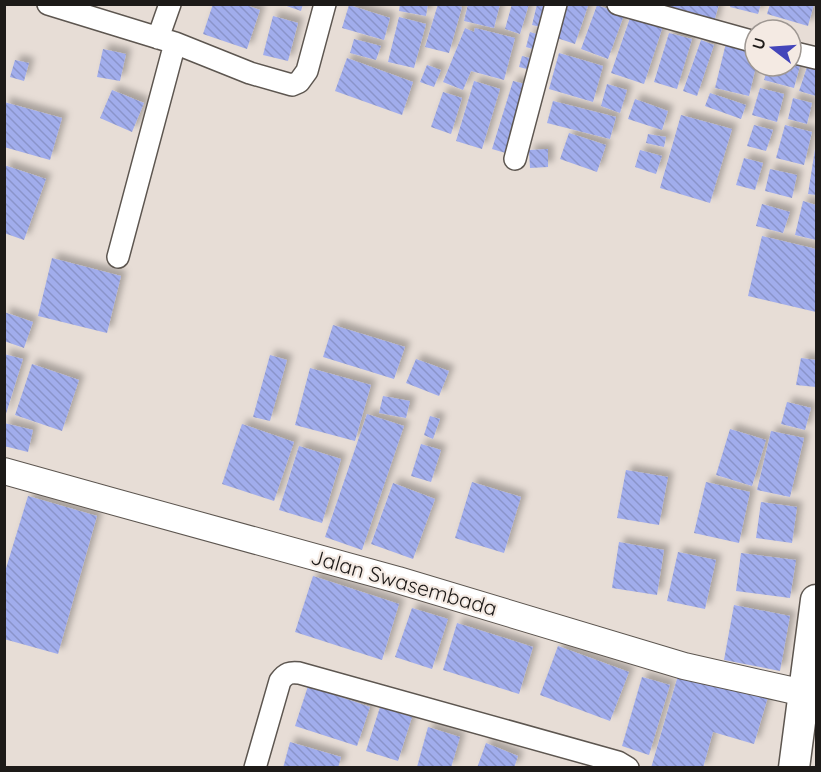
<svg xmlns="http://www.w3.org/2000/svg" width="821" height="772" viewBox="0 0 821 772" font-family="Quicksand,sans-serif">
<defs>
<pattern id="building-back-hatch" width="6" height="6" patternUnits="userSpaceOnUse" patternTransform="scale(1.5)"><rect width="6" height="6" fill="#a1adec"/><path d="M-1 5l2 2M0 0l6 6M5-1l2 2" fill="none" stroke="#8a94ca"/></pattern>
<filter id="shadow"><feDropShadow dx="5.5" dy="-5.5" stdDeviation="3" flood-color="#0004"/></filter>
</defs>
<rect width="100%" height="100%" fill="#e7ddd6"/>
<!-- building -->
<path fill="url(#building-back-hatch)" filter="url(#shadow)" d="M213,4H243L260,10L247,49L203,34Z
M281,4H303L301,11Z
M400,4H428L426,16L399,11Z
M438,4H452L462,7L449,53L425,47Z
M468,4H500L494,28L464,21Z
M512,4H529L520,34L505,29Z
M537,4L551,7L545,28L532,25Z
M568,4L588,6L575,44L557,38Z
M642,4H719L713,26Z
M731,4H761L758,14L730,7Z
M770,4H814L808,26L767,14Z
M349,5L390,18L384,40L342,28Z
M597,5L624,15L608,59L581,49Z
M631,15L663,26L644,84L611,73Z
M273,16L298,23L288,61L263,55Z
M399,17L426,24L414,68L388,62Z
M465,28L474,32L475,28L515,38L504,80L471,71L463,90L443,82Z
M530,32L540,35L536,50L526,47Z
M669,33L692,39L677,89L654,82Z
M354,39L381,46L376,60L350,53Z
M701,40L714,45L697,96L683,91Z
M726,43L755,50V66H756L749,96L715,88Z
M103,49L126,54L120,81L97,77Z
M559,53L603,66L593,102L549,89Z
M522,56L534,59L531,70L519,67Z
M347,58L413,82L402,115L335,91Z
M791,59L801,62L794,88L764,80L768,66H791Z
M15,60L29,63L24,81L10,77Z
M808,64L816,67V96L799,91Z
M427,65L441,70L434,87L420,82Z
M474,81L500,89L482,149L456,141Z
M513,81L529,85L509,154L492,149Z
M607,84L627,90L620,113L601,106Z
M760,88L784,94L777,122L752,115Z
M112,90L144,103L132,132L100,118Z
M443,92L462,98L451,134L431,127Z
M710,93L746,105L741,119L705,106Z
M793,98L812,103L807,124L788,119Z
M635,99L668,111L662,130L628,119Z
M553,101L616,117L610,139L547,123Z
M4,102L62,118L50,160L4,147Z
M681,115L732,129L710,203L660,188Z
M754,125L773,130L766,151L747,146Z
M785,125L812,132L804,165L776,158Z
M569,133L606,145L597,172L560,159Z
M648,134L666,137L664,147L646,143Z
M548,149V167L530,168L529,150Z
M815,149H816V195L808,194Z
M640,150L662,156L656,174L635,167Z
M744,158L763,163L755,190L736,185Z
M4,165L46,179L24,240L4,233Z
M770,169L797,175L792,198L765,191Z
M803,201L816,205V240L795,235Z
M762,204L790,212L783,233L756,226Z
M762,236L816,249V312L748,296Z
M52,258L121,276L107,333L38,316Z
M4,312L33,322L24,348L4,341Z
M333,325L405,347L394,379L323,357Z
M4,354L23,359L5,417H4Z
M270,355L287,360L270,421L253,417Z
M801,358L816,360V387L796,385Z
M416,359L449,371L439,396L406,383Z
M32,364L79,380L62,431L15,415Z
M310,368L371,385L355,441L295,425Z
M383,396L410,401L406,418L379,413Z
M787,402L811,408L805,430L781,424Z
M367,414L404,426L362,550L325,537Z
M430,416L440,419L433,439L424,435Z
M4,423L33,430L28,452L4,446Z
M242,424L294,442L274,501L222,484Z
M730,429L766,440L752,486L716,475Z
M771,431L804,438L790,497L757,490Z
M421,444L441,450L431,482L411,476Z
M299,446L341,459L322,523L279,510Z
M626,470L668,477L659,525L617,518Z
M472,482L521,497L504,553L455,538Z
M706,482L750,492L739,543L694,533Z
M393,483L435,499L413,559L371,544Z
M28,496L97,516L58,654L4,639V575Z
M761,502L797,507L792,543L756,538Z
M619,542L664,550L657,595L612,588Z
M678,552L716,560L705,609L667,601Z
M741,553L796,560L790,598L736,591Z
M313,576L399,604L382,660L295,632Z
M734,605L790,616L780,671L724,660Z
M412,608L448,619L432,669L395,657Z
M457,623L533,647L519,694L443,670Z
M558,646L629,672L610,721L540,695Z
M679,672L768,697L754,744L713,732L703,768H651Z
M642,677L670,685L649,755L622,746Z
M308,686L370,707L357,746L295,726Z
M380,707L412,717L398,761L366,751Z
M428,727L460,737L451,768L417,767Z
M290,742L341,757L338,768H283Z
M486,743L518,756L514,768H477Z"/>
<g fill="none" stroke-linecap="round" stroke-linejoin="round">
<!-- minor casing -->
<g stroke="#5d5650" stroke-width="24">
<path id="minor" d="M48,4L175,43L250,73L292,85L299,82L307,71L325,4
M618,4L755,42
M158,38L170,4
M791,52L816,58
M515,159L556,4
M118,257L175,43
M255,768L280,681C286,673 290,672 299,673L618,762L628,768"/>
</g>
<!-- tertiary casing -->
<g stroke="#5d5650" stroke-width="28">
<path id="tertiary" d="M4,471L115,502L398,580L684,666L804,693"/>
</g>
<!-- secondary casing -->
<g stroke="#5d5650" stroke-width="33">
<path id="secondary" d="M794,768L816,600"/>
</g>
<!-- minor -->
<use href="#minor" stroke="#fff" stroke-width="21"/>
<!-- tertiary -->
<use href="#tertiary" stroke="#fff" stroke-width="26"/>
<!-- secondary -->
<use href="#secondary" stroke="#fff" stroke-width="30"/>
</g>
<g text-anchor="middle" stroke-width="4.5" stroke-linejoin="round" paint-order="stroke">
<!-- street labels -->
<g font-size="21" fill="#1d1a18" stroke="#f4eae3">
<text transform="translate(404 583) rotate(16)" y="7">Jalan Swasembada</text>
</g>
</g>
<!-- border -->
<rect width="821" height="772" fill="none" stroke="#1d1a18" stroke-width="12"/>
<!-- north arrow -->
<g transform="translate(773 48) rotate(287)"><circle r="28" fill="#f4eae3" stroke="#9e9792" stroke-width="1.5"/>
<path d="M0-4.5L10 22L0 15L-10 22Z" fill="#4345ba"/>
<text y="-9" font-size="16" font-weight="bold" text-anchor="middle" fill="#1d1a18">U</text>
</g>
</svg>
